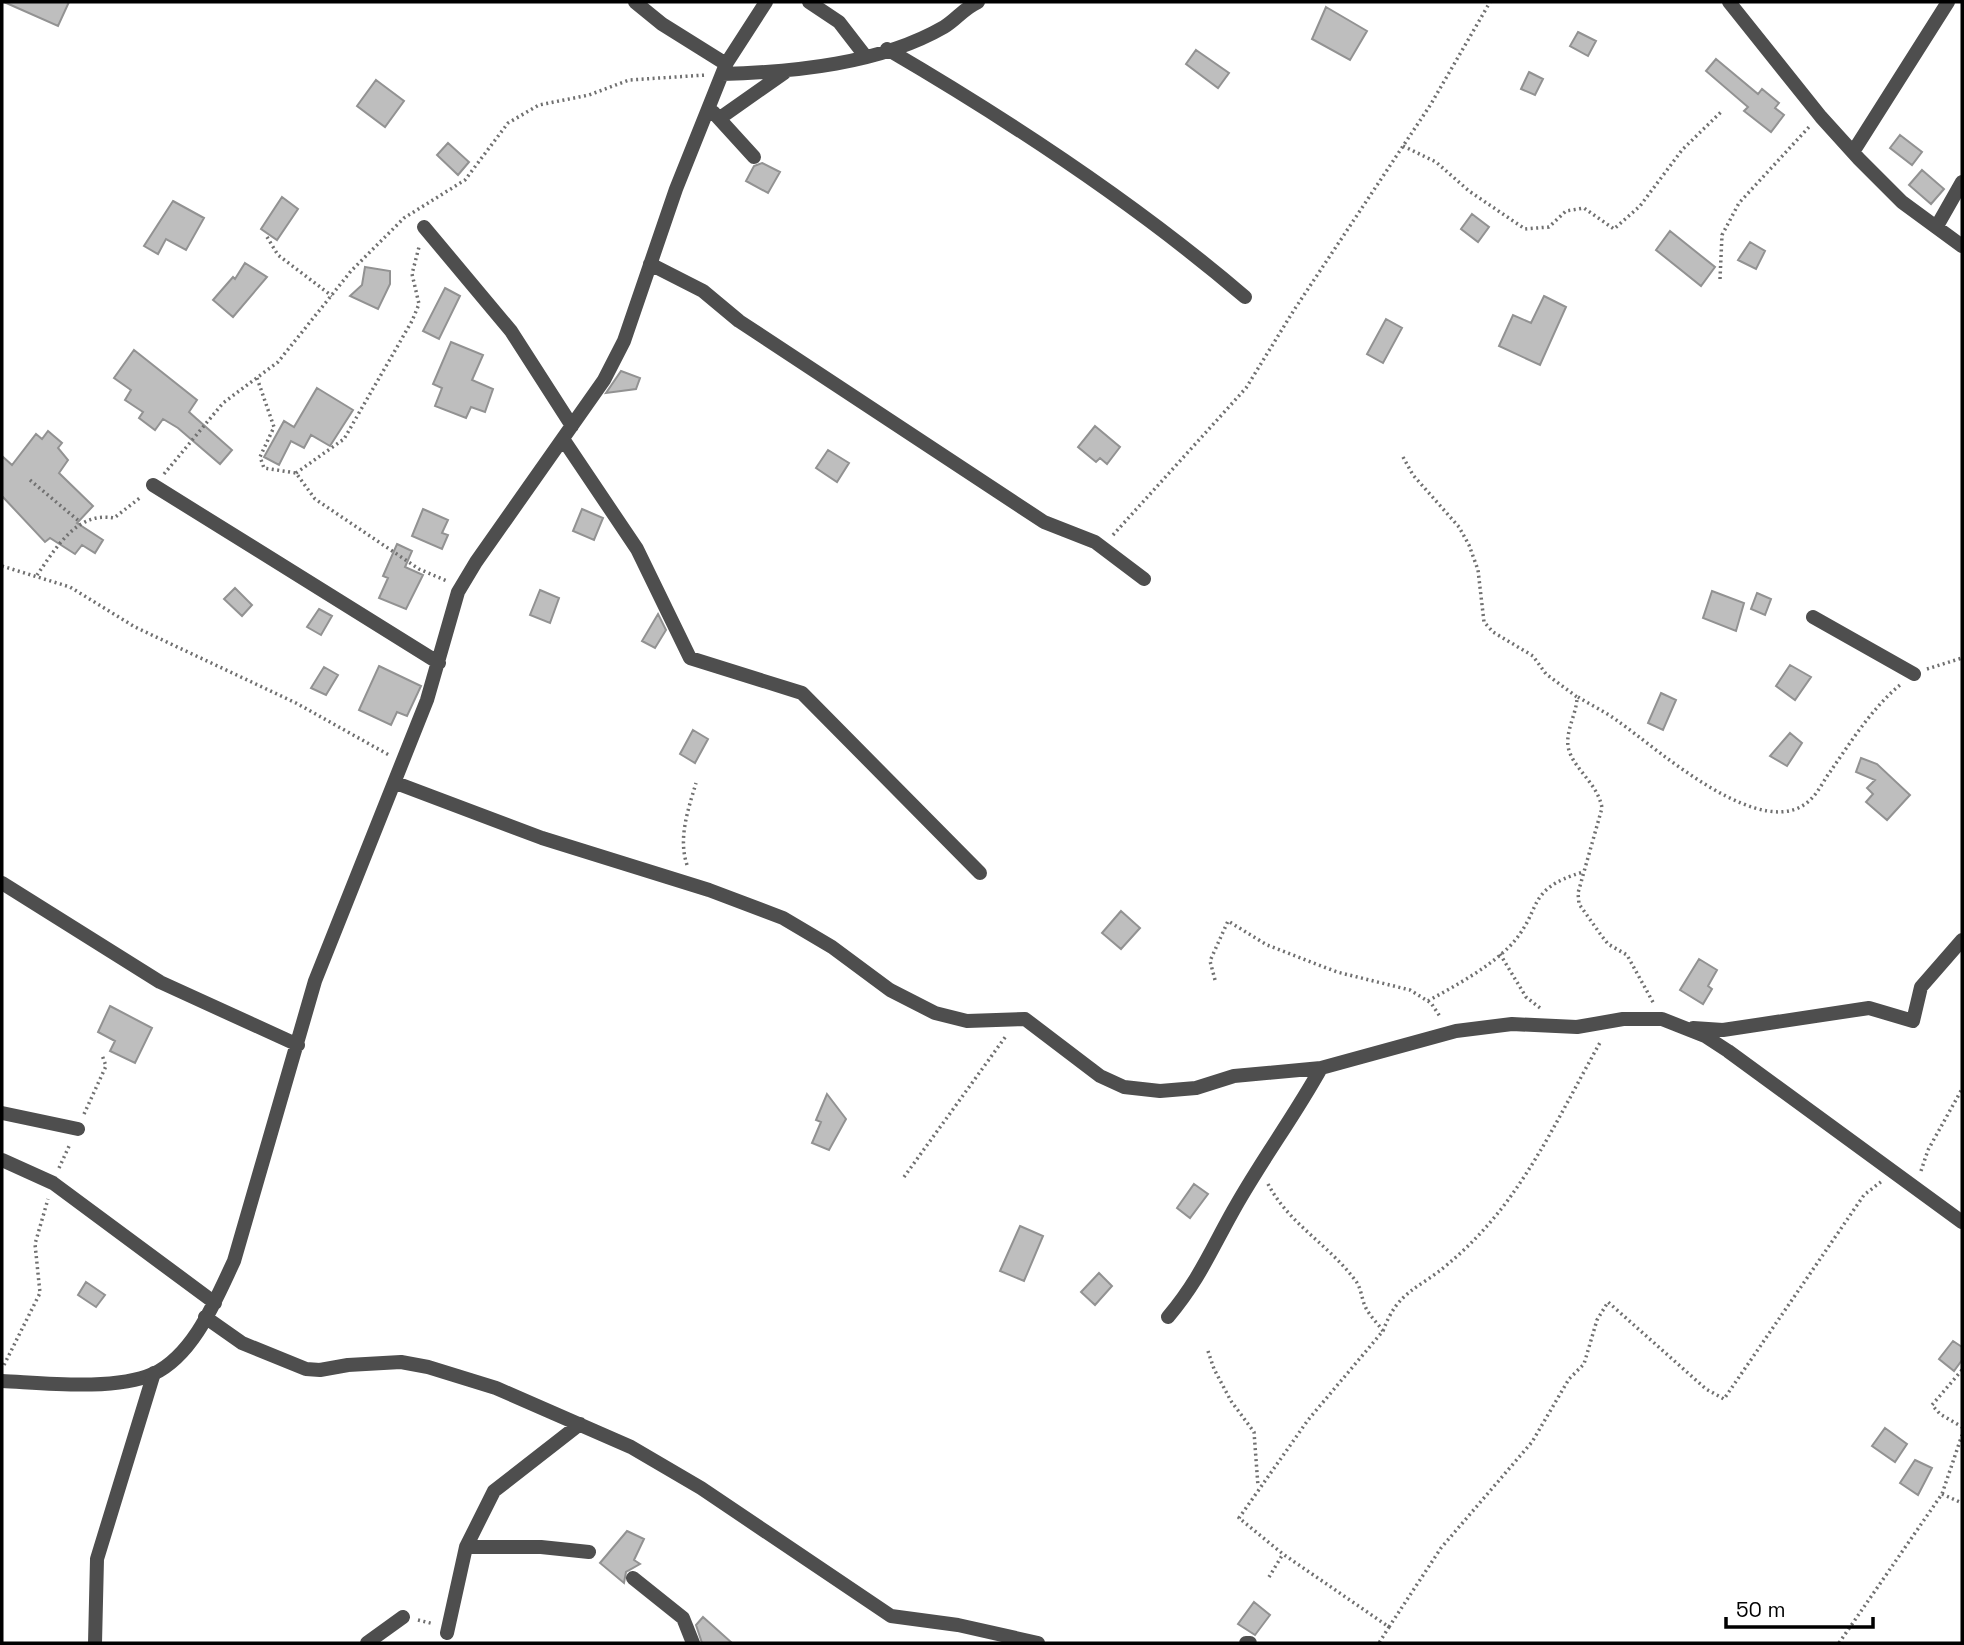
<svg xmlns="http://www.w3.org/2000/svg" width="1964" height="1645" viewBox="0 0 1964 1645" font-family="'Space Grotesk',sans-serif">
<rect width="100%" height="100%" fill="#fff"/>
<!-- building -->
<path fill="#bebebe" stroke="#929292" stroke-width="2" d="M4,2H69L58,26Z
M1326,7L1367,31L1350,60L1312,39Z
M1578,32L1596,41L1588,56L1570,46Z
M1196,50L1229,73L1218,88L1186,64Z
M1716,59L1758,94L1762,89L1779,103L1775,108L1784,115L1771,132L1744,111L1748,107L1706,71Z
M1529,72L1543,79L1535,95L1521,89Z
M376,80L404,101L385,127L357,106Z
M1900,135L1922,152L1912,165L1890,148Z
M448,143L469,162L458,175L437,155Z
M762,163L780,172L768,193L746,181L754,166Z
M1922,170L1944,189L1931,204L1909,185Z
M282,197L298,209L277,240L261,229Z
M173,201L204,218L186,250L166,239L158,254L144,246Z
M1472,214L1489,227L1478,242L1461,229Z
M1670,231L1715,267L1701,286L1656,250Z
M1750,242L1765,251L1756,269L1738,260Z
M245,263L267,277L233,317L213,300L233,277L235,279Z
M365,267L390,271V284L378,309L350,296L362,285Z
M445,288L460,296L439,339L423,331Z
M1544,296L1566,307L1540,365L1499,346L1513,315L1531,323Z
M1386,319L1402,328L1383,363L1367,354Z
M451,342L483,355L472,380L493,389L485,412L471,407L466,418L435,406L442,388L433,384Z
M134,350L197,400L189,412L232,450L220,464L178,428L163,419L155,430L139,418L143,412L125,400L131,390L114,378Z
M621,371L640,378L636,389L606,393Z
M317,388L353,410L330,446L311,435L304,448L291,441L279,465L264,457L284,421L294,427Z
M1095,426L1120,447L1107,464L1100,458L1096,462L1078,447Z
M48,431L62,443L58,448L68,460L59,473L93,506L77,523L103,540L95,553L82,545L75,554L50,538L45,542L2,496V456L12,465L36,434L42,439Z
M828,450L849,463L837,482L816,468Z
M423,509L448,520L442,533L448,535L442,549L412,536Z
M582,509L603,518L594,540L573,531Z
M397,544L412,551L405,567L423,575L406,609L379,598L388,578L383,576Z
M235,588L252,605L242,616L224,599Z
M540,590L559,598L550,623L530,615Z
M1712,591L1744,603L1736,631L1703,618Z
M1757,593L1771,599L1765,615L1751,609Z
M319,609L332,616L321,635L307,627Z
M658,614L666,630L655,648L642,641Z
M1790,665L1811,677L1795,700L1776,686Z
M379,666L421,686L407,716L397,712L391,725L359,710Z
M324,667L338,675L326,695L311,688Z
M1661,693L1676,700L1663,730L1648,723Z
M693,730L708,739L695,763L680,754Z
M1790,733L1802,743L1787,766L1770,756Z
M1861,758L1877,764L1910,795L1887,820L1866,802L1873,794L1867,788L1875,780L1856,772Z
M1121,911L1140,928L1121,949L1102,933Z
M1699,959L1717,970L1708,986L1712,989L1703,1004L1680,990Z
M110,1006L152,1028L135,1063L110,1051L115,1041L98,1032Z
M827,1094L846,1119L829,1150L812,1143L821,1122L816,1120Z
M1194,1184L1208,1194L1190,1218L1177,1208Z
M1020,1226L1043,1236L1024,1281L1000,1271Z
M1099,1273L1112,1286L1095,1305L1081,1292Z
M86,1282L105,1295L96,1307L78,1295Z
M1953,1341L1962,1347V1360L1954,1371L1939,1359Z
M1885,1428L1907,1444L1895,1462L1872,1446Z
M1915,1460L1932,1468L1918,1495L1900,1483Z
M627,1531L644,1539L634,1560L640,1564L626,1572L624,1583L600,1563Z
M1254,1602L1270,1615L1255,1635L1238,1624Z
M703,1617L732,1643H702L696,1625Z"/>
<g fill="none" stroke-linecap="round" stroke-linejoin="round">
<!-- path -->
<path stroke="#707070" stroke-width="3.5" stroke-dasharray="2 3.5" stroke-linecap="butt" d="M1403,146L1436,162L1469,191L1525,229L1549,227L1566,211L1584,208L1614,229L1640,206L1682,150L1721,112
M267,237L278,255L332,296
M1720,279L1722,235L1739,203L1809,127
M257,378L274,427L260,457L264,468L296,473L315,499L419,569L447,581
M1403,457L1413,475L1459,527L1469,545L1478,570L1484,622L1493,632L1533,656L1546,674L1577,697C1577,713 1566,729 1568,746C1571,767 1598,783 1602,808L1578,893L1579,904L1601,935L1608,944L1627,955L1654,1004
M296,473L344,439L412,321L419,304L412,274L419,247
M164,474L223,403L278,362L351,271L404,218L465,180L508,123L539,105L589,95L629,80L706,75
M30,480L80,522
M1113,535L1246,388L1294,310L1431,104L1490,2
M2,566L70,587L135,627L296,703L389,755
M37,575C56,548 77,511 114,518L141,497
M1927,669L1962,658
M1578,697C1591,705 1606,712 1619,722C1658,749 1766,848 1812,798C1819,791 1824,780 1830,772C1850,743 1872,708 1900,685
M687,865C678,838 688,810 696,783
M1500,954L1526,997L1540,1008
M1215,980L1210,961L1228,921L1267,945L1337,972L1410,990L1431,1003L1441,1018
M1428,1001C1456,985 1487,969 1510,946C1544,910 1523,890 1583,872
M84,1114L106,1066L102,1055
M59,1168L70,1144
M1921,1171L1928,1150L1962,1089
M904,1177L1006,1036
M1268,1184C1289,1224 1328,1244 1355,1280C1362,1288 1361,1300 1367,1310C1371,1317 1378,1324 1383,1331L1308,1420L1239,1518L1283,1554L1389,1627L1379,1643
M1383,1331C1398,1290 1419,1289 1448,1264C1472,1244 1495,1219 1513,1193C1546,1147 1573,1090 1601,1041
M1208,1351L1214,1369L1231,1401L1254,1432L1258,1486
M4,1365L40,1293L35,1244L48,1199
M1962,1370L1932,1405L1940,1414L1962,1427
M1942,1494L1962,1503
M1269,1577L1283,1554
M418,1620L434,1624
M1389,1627L1441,1548L1532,1442L1569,1379L1584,1364L1597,1320L1608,1302L1706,1389L1724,1399L1864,1195L1882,1181
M1839,1643L1942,1494L1962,1435"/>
<!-- minor -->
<path stroke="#4e4e4e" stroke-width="14" d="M635,2L662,24L726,64
M809,2L839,22L866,57
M1729,2L1821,117L1859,159L1902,202L1962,246
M887,49C1012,122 1135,203 1245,297
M722,74C794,72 880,64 944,27C956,20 964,8 978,2
M713,112L754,157
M720,118L784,73
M1853,152L1948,2
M1937,226L1962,182
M424,227L511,331L572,426
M650,264L703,291L739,321L1044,522L1095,542L1144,579
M563,439L637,549L690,658L802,693L980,873
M153,485L439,663
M1813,617L1914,674
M396,783L542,838L709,890L783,918L832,947L890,990L935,1013L967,1021L1025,1019L1100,1076L1124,1087L1160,1091L1196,1088L1234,1076L1321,1068L1456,1031L1512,1024L1577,1027L1623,1019H1662L1705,1036L1728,1051L1962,1222
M2,883L160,982L298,1045
M1693,1028L1723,1030L1869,1008L1913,1021L1921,987L1962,940
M2,1113L78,1129
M2,1160L53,1183L215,1303
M205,1317L242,1343L306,1369L320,1370L348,1365L401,1362L428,1367L496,1388L631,1447L701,1488L891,1616L958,1625L1038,1643
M1168,1317C1199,1280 1210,1252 1233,1211C1260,1162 1294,1117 1321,1068
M2,1381C44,1383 114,1391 153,1374C194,1355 216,1299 234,1261L315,981L427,700L458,592L476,562L604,380L624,341L676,189L726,64L766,2
M466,1547H541L589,1552
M633,1578L683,1618L693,1643
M447,1633L466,1547L494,1491L580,1424
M367,1643L403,1617
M1246,1643H1250"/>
<!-- tertiary -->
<path stroke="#4e4e4e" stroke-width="14" d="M95,1643L97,1559L154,1373"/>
</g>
<!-- border -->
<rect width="1964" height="1645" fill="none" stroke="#000000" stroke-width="7"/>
<!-- scale -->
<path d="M1726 1617v10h147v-10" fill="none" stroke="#000000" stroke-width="3.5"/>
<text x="1736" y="1617" font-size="21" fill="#000000" stroke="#ffffff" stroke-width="5" paint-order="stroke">50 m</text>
</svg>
